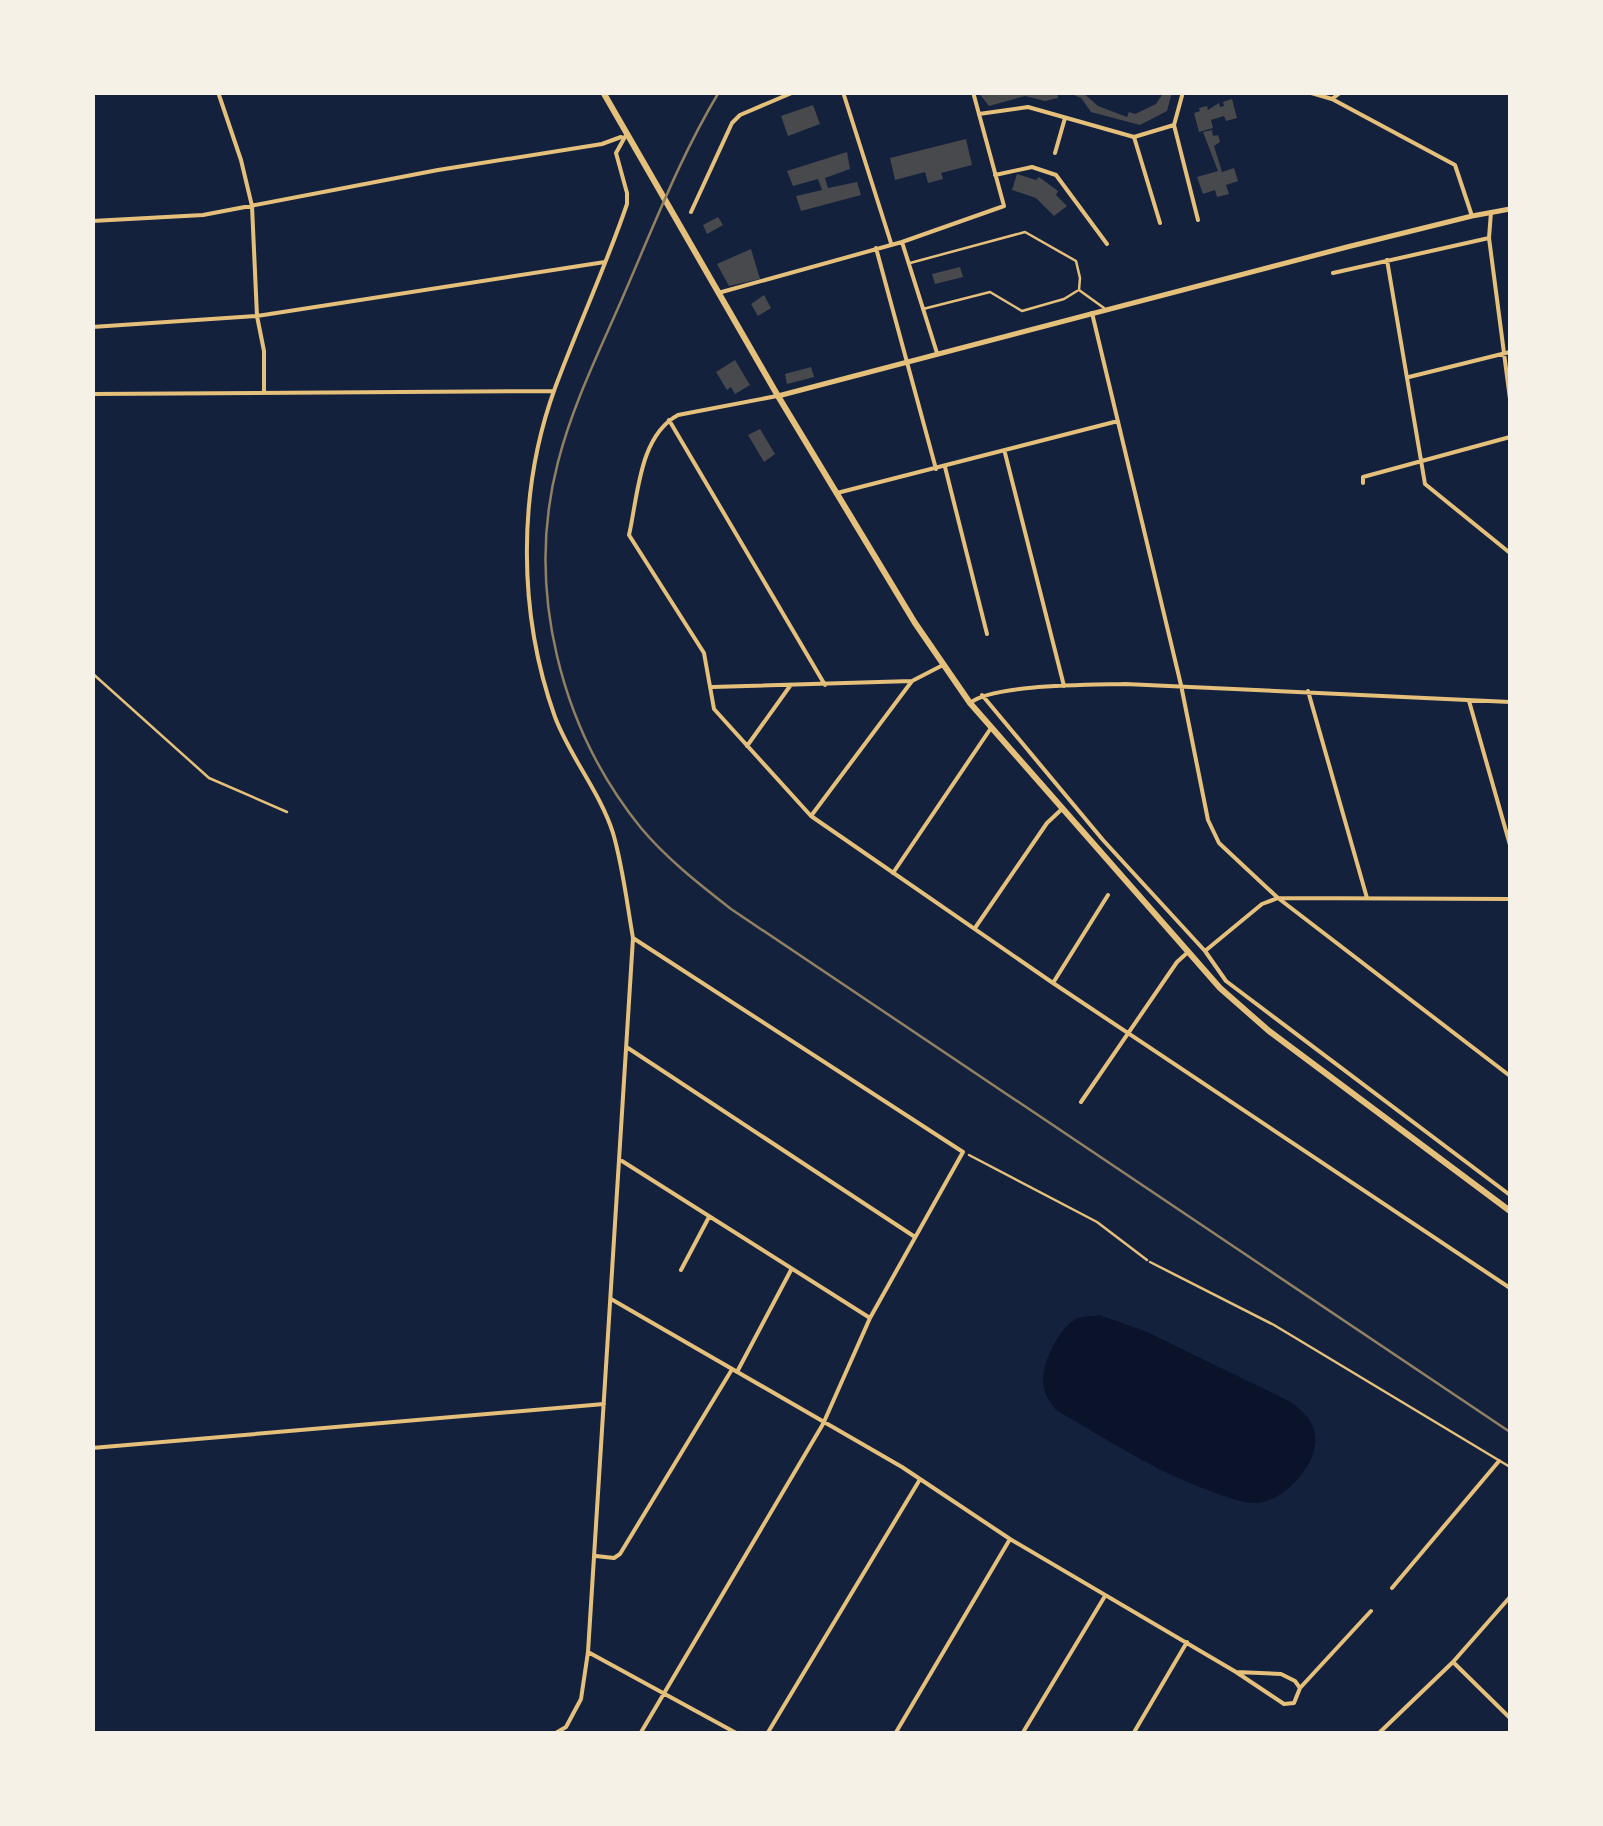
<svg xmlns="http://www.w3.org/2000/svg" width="1603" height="1826" viewBox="0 0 1603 1826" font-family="Karla,sans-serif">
<rect width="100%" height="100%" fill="#14213d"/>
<!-- water -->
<path fill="#0b132b" d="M1100,1315L1147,1332L1291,1402C1309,1416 1321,1429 1313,1454C1305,1476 1282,1500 1258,1503C1242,1504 1228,1497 1213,1492C1156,1472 1108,1440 1056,1410C1049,1401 1043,1392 1043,1381C1042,1363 1059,1328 1076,1319C1082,1316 1093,1316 1100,1315Z"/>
<!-- building -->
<path fill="#48494c" d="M978,92H1057L1058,98L1045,101L1025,96L989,106Z
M1067,92H1082L1098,106L1127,117L1129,112L1135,114L1156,104L1164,92H1172L1167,111L1140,125L1091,112L1081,98Z
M1232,99L1237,118L1226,121L1224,116L1211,120L1213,128L1199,132L1194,113L1200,111L1199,108L1207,106L1208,110L1219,103L1220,107L1224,106L1223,102Z
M813,105L820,124L788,136L781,116Z
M1212,130L1213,136L1218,135L1220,142L1214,146L1222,172L1234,168L1238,181L1226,185L1229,194L1217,197L1215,190L1203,194L1197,177L1218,171L1203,132Z
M966,139L972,165L941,173L943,179L928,183L925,172L895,180L890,158Z
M847,152L850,169L825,178L828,188L857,182L861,195L801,211L796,196L822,190L818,179L793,186L787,171Z
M1017,174L1036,180L1039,177L1058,191L1056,195L1067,206L1054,216L1036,198L1012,190Z
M718,217L723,225L707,234L703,225Z
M751,249L760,279L729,286L717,264Z
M960,267L963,277L935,284L932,274Z
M764,295L771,308L758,316L751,304Z
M735,360L750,385L735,394L731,387L727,390L716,372Z
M811,367L814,377L787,384L785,374Z
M760,429L775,454L764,462L748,435Z"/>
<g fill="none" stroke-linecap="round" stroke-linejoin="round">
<!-- path -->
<path stroke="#e5c07b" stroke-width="2.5" d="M92,673L209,778L287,812
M969,1155L1097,1222L1147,1260"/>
<!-- service -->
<path stroke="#e5c07b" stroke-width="2.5" d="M910,263L1025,232L1076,261L1080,278L1079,290
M1079,290L1104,308
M923,309L990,292L1022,311L1064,299L1077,291
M1150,1262L1274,1325L1510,1467"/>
<!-- pedestrian -->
<path stroke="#e5c07b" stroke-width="4" d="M979,114L1028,107L1134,137L1160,223
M1055,153L1065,118"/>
<!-- minor -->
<path stroke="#e5c07b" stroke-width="4" d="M218,92L241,160L252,206L257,316L264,351V393
M843,92L891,243
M1183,92L1174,125L1198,220
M1308,92L1332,99L1455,165L1472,216
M1332,99L1341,92
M1134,137L1174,125
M995,175L1032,167L1056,175L1107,244
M691,212L732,123L740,115L794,92
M1491,212L1489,238L1510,399
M92,221L203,215L438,170L602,144L621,137
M902,242L937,353
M876,248L936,469
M1387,260L1425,484L1510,553
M1333,273L1489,238
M718,293L902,242L1004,206L973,92
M1092,313L1181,685L1208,820L1219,843L1278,898L1510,1076
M92,327L257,316L605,262
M1409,377L1510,352
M92,394L554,391
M777,396L678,415C639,436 638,496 629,535L704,653L714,709L811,816L1053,983L1510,1288
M669,420L825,685
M1005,453L1064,686
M945,467L987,634
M1363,483V477L1510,437
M837,493L1118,421
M712,687L912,681
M1308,691L1367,898
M982,695L1103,840L1205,951L1226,981L1510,1195
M1469,701L1510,845
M970,703C993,684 1092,685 1125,684L1510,702
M747,746L790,686
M811,816L912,681L943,665
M893,873L991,728
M975,928L1047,823L1062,809
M633,938L963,1152L870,1318L823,1424L640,1734
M1205,951L1262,904L1278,898L1510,899
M1053,983L1108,895
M628,1048L915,1237
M1081,1102L1177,962L1187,953
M622,1161L870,1318
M681,1270L709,1217
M611,1299L902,1467L1010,1539L1236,1672L1281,1674L1295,1681L1300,1688L1294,1703L1284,1704L1236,1672
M737,1372L791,1270
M92,1448L604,1404
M596,1556L614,1558L620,1554L731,1371
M1392,1588L1499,1461
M588,1652L738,1734
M1453,1662L1510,1718
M1300,1688L1371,1611
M566,1727L581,1699L588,1652L633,938C627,904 623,867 613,833C600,792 570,757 555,717C518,614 517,492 555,388C578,326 606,266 627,204V193L616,153L626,135
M554,1734L566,1727
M767,1734L919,1481
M895,1734L1010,1539
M1022,1734L1105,1596
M1133,1734L1187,1642
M1378,1734L1453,1662L1510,1597"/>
<!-- tertiary -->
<path stroke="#e5c07b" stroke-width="5" d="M778,396L1347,247L1472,216L1510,209"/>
<!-- secondary -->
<path stroke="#e5c07b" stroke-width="6" d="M603,92L778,396L915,623L970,703L1220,988L1269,1031L1510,1211"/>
<!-- rail -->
<path stroke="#918062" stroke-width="2.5" d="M719,92C681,155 654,225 625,292C601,348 573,403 558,462C525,588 560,728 641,828C667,859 699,884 731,909L1510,1432"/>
</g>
<!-- border -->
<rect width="1603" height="1826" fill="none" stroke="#f6f1e7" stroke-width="190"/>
</svg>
